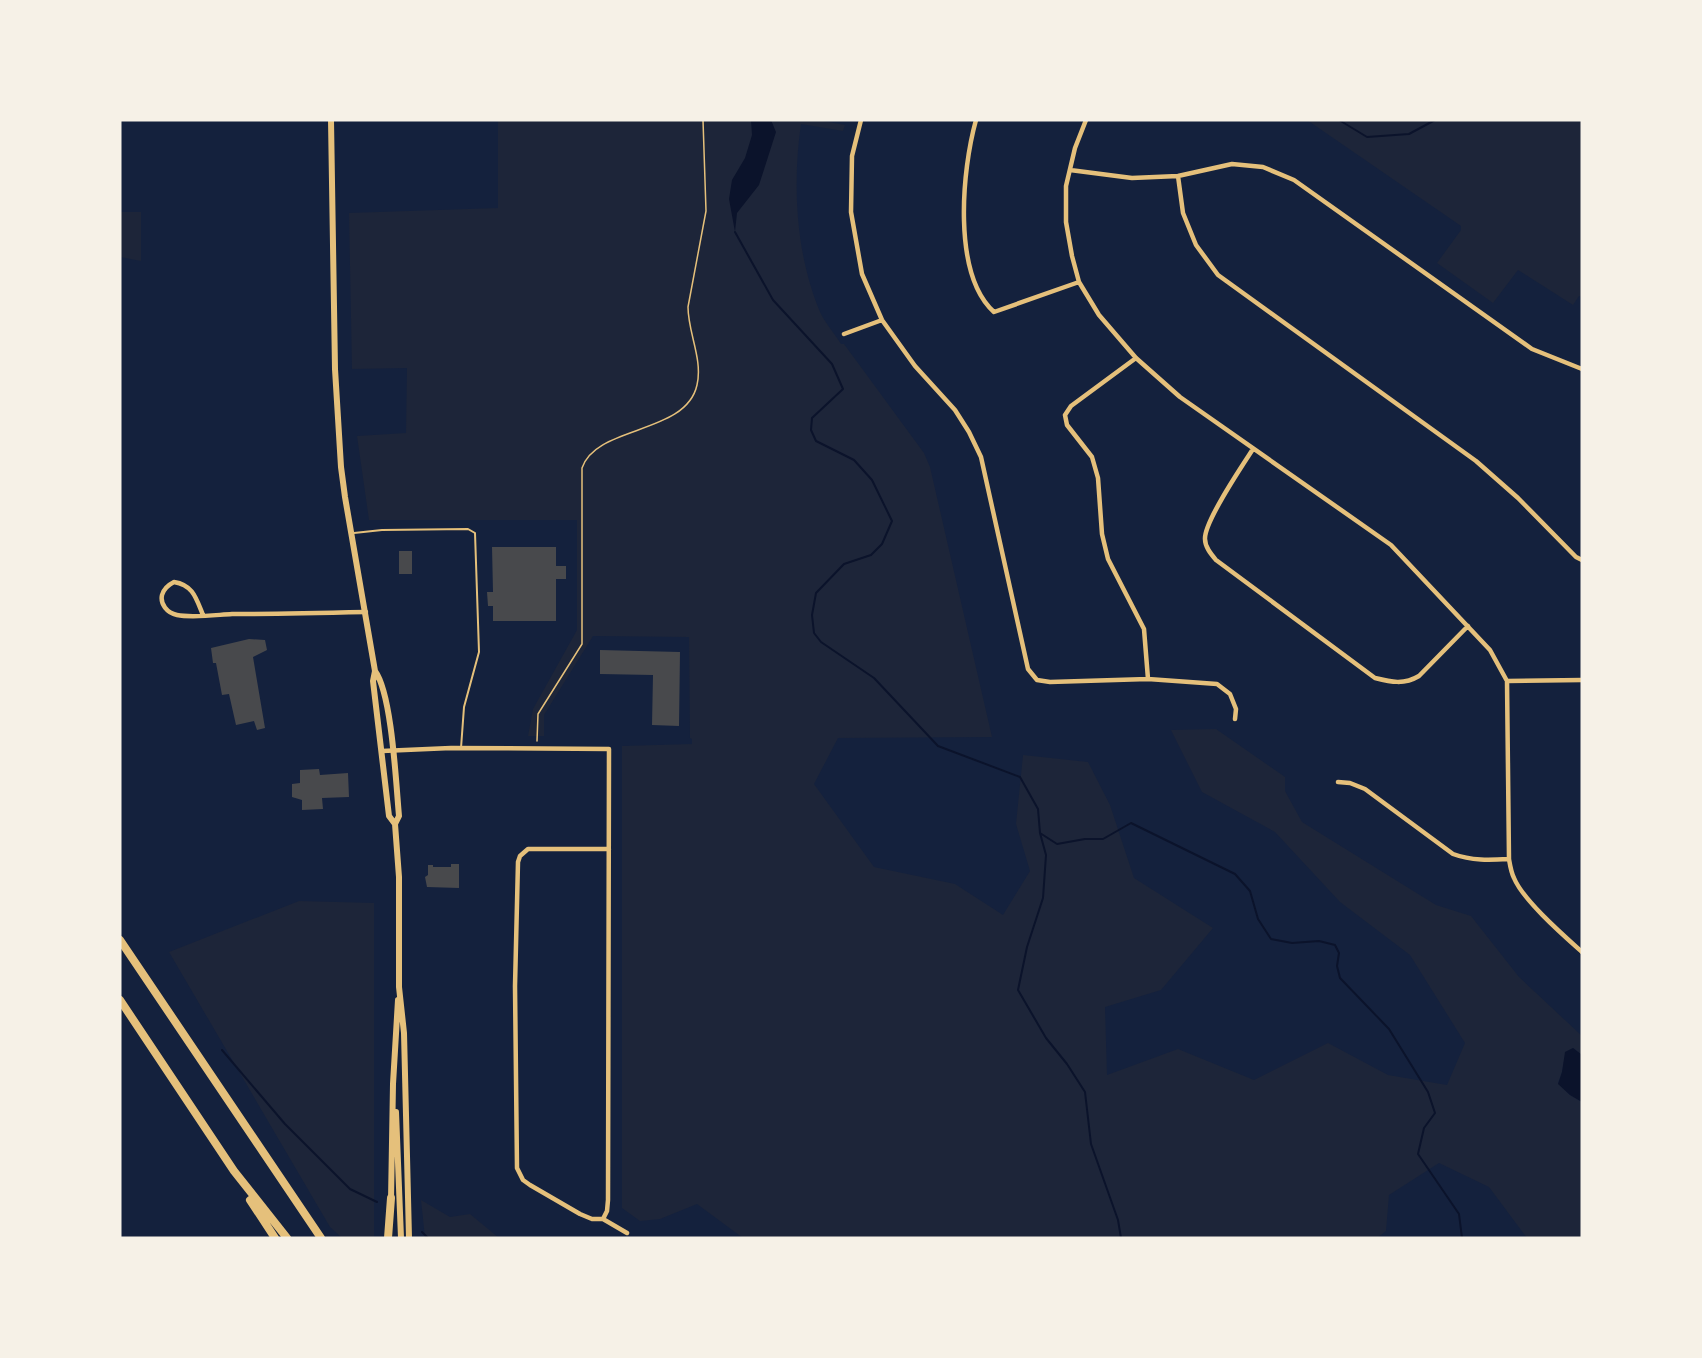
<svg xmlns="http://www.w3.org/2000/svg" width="1702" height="1358" viewBox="0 0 1702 1358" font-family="Figtree,sans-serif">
<rect width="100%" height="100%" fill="#14213d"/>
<!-- green -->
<path fill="#1d2539" d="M498,120H818L845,125L843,131L801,124C792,185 796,257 821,314C826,324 835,334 841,344H844L924,453L930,467L992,737L838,738L814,784L874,867L955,884L1003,915L1030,871L1016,824L1023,755L1088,762L1110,805L1134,878L1213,928L1161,990L1105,1007L1107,1075L1178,1049L1254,1080L1328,1043L1388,1075L1447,1085L1465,1043L1410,955L1340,902L1275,832L1202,792L1171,730L1216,729L1285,777V791L1302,822L1436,905L1471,916L1519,977L1582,1036V1055L1573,1048L1566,1052L1562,1072L1558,1083L1570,1095L1582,1102V1238H1527L1489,1187L1439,1163L1389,1195L1386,1231L1377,1238H743L697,1204L660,1219L640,1221L622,1208V746L692,744V739L690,738L689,637L593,636L544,715V736H528L533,709L577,630V520H369L357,436L406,433L407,368L352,369L349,213L498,208Z
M1307,120H1582V297L1579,296L1573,305L1518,270L1493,303L1437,263L1461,230V226Z
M120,212H141V261L120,257Z
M299,901L374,903V1238H342L330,1227L169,952Z
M421,1200L450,1217L470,1214L499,1238H425Z"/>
<!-- water -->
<path fill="#0b132b" d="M751,120H771L776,132L759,185L737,213L735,232L729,199L732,180L745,158L752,135Z
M1573,1048L1582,1055V1102L1570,1095L1558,1084L1562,1072L1565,1052Z"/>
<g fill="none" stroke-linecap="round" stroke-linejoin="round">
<!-- stream -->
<path stroke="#0b132b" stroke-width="2" d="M1339,120L1367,137L1409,134L1435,120
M735,232L773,300L832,364L843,389L812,418L811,430L816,441L854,460L872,480L892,521L882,544L871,555L844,564L816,593L812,615L814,633L821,642L874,678L938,746L1020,777L1038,809L1040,833L1046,855L1043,898L1027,947L1018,990L1046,1038L1067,1064L1085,1092L1091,1144L1118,1220L1121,1238
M1040,833L1057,844L1085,839H1103L1131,823L1235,874L1250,891L1258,919L1271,939L1292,943L1319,941L1335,945L1339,953L1337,966L1340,978L1389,1029L1428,1092L1435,1113L1424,1128L1418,1154L1459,1214L1462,1238
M222,1050L285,1124L350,1189L377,1202
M422,1232L428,1238"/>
</g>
<!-- building -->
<path fill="#48494c" d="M492,547H556V566H566V579H556V621H493V606H488L487,592H493Z
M399,551H412V574H399Z
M249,639L265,640L267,650L253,657L265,728L257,730L254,721L236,725L229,694L222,695L216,663H213L211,648Z
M600,650L680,652L679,726L652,725L653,675L600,674Z
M319,769L320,775L348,773L349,797L322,798L323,809L302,810V800L292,797V784L300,783V770Z
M451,864H459V888L427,887L425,877L428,875V865H433V867H451Z"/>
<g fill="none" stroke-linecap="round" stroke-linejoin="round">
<!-- path -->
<path stroke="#e5c07b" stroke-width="1.5" d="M537,741L538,714L582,644V468C596,425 686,435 697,385C703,359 688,333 688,307L706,211L703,120"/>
<!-- service -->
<path stroke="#e5c07b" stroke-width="2" d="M354,533L382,530L468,529L475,533L479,652L464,707L461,748"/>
<!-- minor -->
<path stroke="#e5c07b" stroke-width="4.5" d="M861,120L852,156L851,212L862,274L882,320L915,366L955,410L969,432L981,457L1028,669L1037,680L1050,682L1148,679L1217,684L1230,694L1236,709L1235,719
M976,120C962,170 952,274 994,312L1079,282
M1086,120L1075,148L1066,186V222L1072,256L1079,282L1099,315L1136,358L1180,397L1391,545L1490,650L1507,681L1509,859C1510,865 1511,872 1514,878C1523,900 1563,935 1582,952
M1070,170L1132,178L1178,176L1232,164L1263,167L1294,180L1532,349L1582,369
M1178,176L1183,213L1196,245L1218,275L1476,461L1518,498L1576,557L1582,560
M844,334L882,320
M1136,358L1071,406L1065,415L1067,425L1092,457L1098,478L1102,534L1108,559L1144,629L1148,679
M1253,449C1242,466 1204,522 1205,539C1205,547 1211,554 1216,560L1375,678C1391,682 1404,685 1419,676L1468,626
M203,615C196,598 193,585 174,582C168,585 164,588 162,595C160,604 167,613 177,615C192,618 215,615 232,614C276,614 321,613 366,612
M1507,681L1582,680
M382,751L451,748L609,749L608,1200L607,1211L603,1219
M1338,782L1350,783L1365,789L1453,854C1472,861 1490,860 1509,859
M609,849H528L520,856L518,862L515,986L517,1168L523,1180L530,1185L580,1214L592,1219H603L627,1233"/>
<!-- secondary -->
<path stroke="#e5c07b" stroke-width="6" d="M331,120L335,369L341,467L345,497L375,671L373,681L389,816L395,824
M375,671C392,694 396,784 399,816L395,824L399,877V987L404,1033L409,1238
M396,1112L401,1238
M391,1200L393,1084L398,1000"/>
<!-- motorway -->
<path stroke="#e5c07b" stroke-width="8" d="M120,940L321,1238
M120,1000L234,1171L287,1238
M250,1200L275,1238
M388,1238L391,1198"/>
</g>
<!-- border -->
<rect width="1702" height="1358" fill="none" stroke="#f6f1e7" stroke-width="243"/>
</svg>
